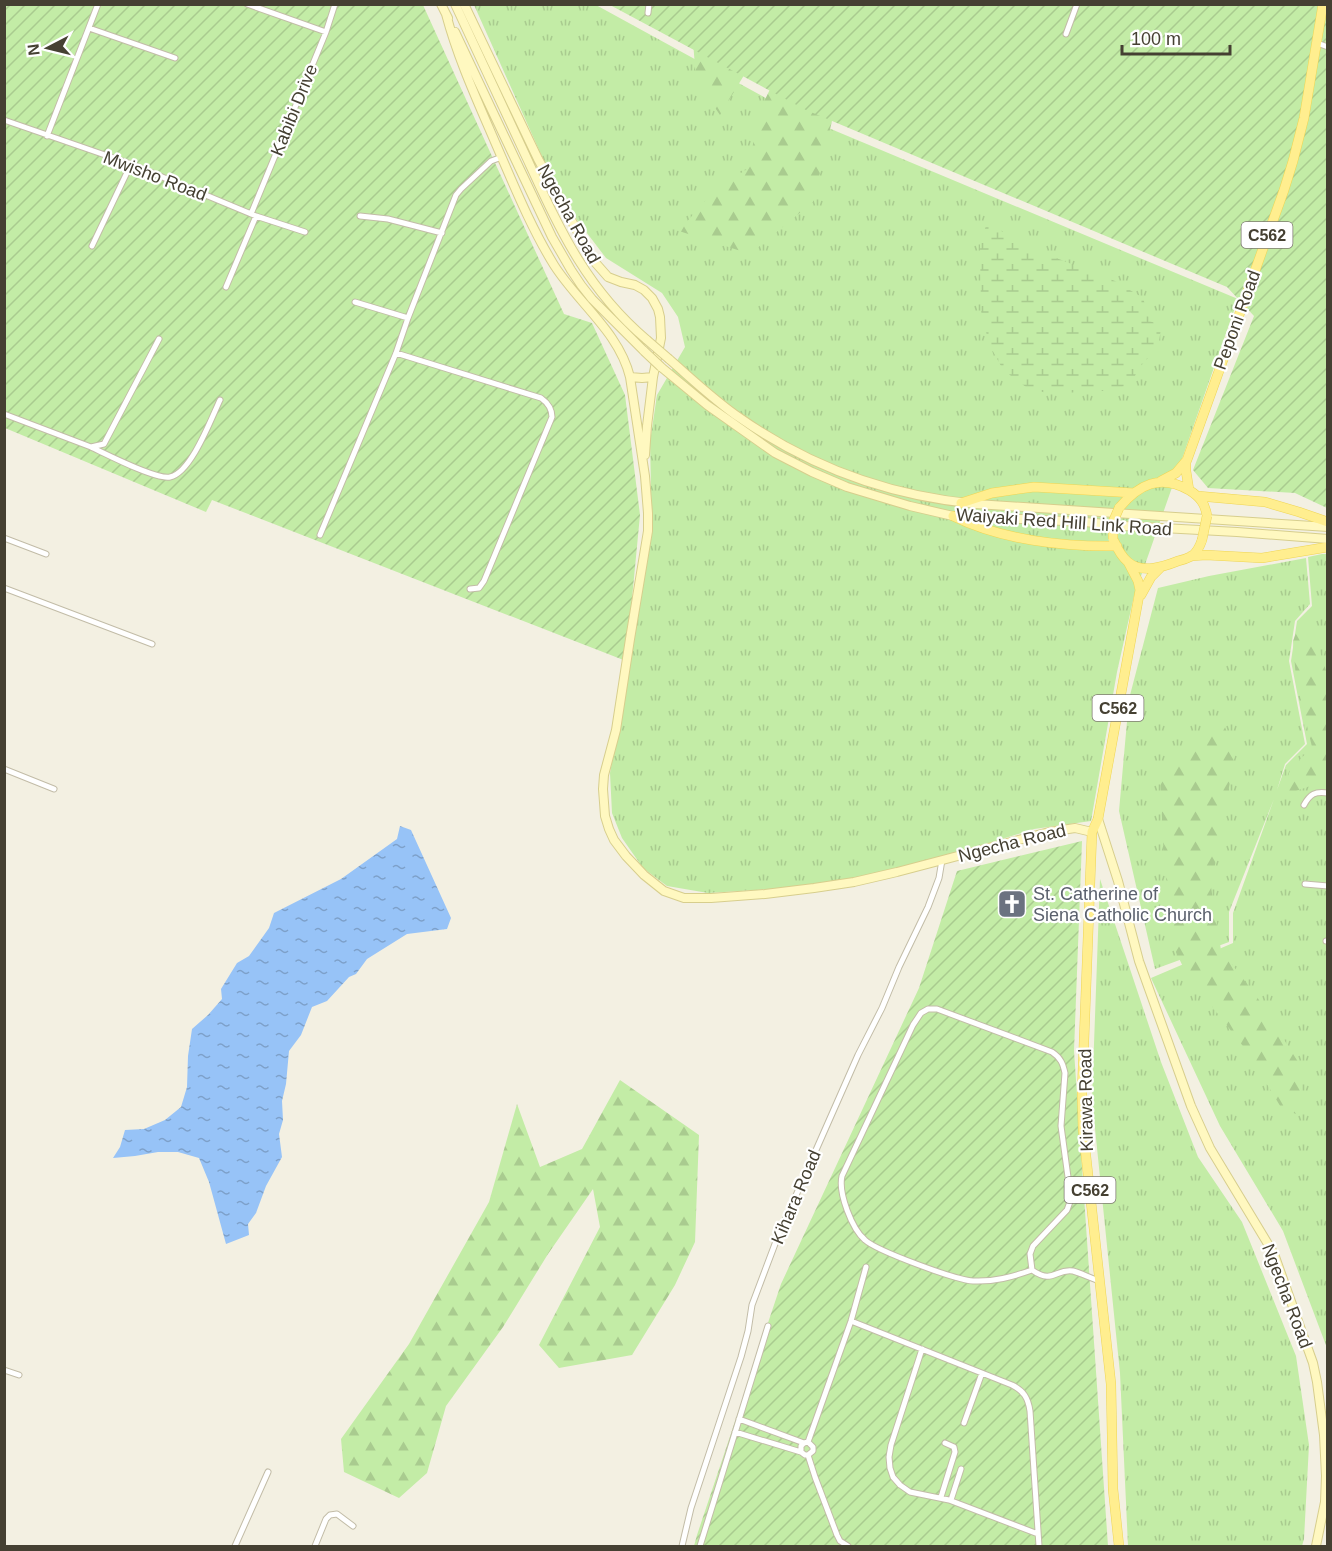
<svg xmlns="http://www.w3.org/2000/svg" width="1332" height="1551" viewBox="0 0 1332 1551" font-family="Helvetica,sans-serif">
<defs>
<pattern id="grass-tufts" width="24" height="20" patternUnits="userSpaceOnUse" patternTransform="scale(1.5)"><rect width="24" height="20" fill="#c3eca6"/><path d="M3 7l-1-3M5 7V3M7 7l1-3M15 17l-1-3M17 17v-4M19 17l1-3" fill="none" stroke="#a9cb8f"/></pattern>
<pattern id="forest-firs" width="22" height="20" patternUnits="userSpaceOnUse" patternTransform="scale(1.5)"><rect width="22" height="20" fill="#c3eca6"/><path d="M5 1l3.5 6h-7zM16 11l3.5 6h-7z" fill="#a9cb8f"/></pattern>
<pattern id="wetland-marsh" width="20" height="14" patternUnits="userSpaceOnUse" patternTransform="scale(1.5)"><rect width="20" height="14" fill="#c3eca6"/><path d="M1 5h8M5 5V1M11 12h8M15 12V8" fill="none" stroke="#a9cb8f"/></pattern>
<pattern id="garden-furrows" width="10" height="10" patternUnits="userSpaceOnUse" patternTransform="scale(1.5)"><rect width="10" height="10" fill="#c3eca6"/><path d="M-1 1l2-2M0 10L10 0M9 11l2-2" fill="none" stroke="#a9cb8f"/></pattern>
<pattern id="water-ripples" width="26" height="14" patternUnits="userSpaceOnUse" patternTransform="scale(1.5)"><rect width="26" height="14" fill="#97c3f7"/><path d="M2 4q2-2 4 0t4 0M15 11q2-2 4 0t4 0" fill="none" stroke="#7da0c9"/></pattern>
</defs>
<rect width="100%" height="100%" fill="#f3f0e2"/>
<!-- grass -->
<path fill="url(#grass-tufts)" d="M474,5H596L795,114L1238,299L1134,596L1117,672L1091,821L1034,829L970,849L832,885L708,893L667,886L643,868L622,838L612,813L610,773L652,534L650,442L657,395L685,347L678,317L662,293L606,258L577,220L552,179Z
M1322,554H1327V1348L1283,1231L1220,1126L1151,978L1233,943V913L1274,799L1229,912V942L1155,969L1119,811L1129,699L1158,588L1209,576L1306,558L1310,604L1295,621L1289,661L1305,744L1285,764L1277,790L1286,765L1307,744L1291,661L1297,621L1312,606L1308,557Z
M1100,879L1161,1062L1198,1157L1242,1222L1296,1356L1309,1445L1304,1539L1302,1546H1128L1120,1373L1092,1099Z"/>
<!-- forest -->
<path fill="url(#forest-firs)" d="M693,41L752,62L720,115L696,80Z
M790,48L839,91L813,202L750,254L679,231L715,189L749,168L758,114Z
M1299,625L1317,642L1327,674V780L1282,796L1290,770L1312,747L1296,679L1293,641Z
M1222,719L1235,754L1211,887L1221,950L1257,997L1300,1065L1302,1116L1282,1109L1246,1050L1186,973L1175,950L1164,862L1160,774Z
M620,1080L699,1135L695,1242L675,1285L632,1355L559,1368L539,1345L600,1227L593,1189L548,1254L503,1327L446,1406L427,1473L399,1498L344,1472L341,1439L409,1344L489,1202L517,1104L540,1167L582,1149Z"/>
<!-- wetland -->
<path fill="url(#wetland-marsh)" d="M989,218L1000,230L1018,243L1115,281L1143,298L1150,321L1157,324L1161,329L1158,347L1138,369L1131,385L1097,392L1046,393L1026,387L1011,376L1001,366L989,344L981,311L980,242Z"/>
<!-- garden -->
<path fill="url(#garden-furrows)" d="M4,5H423L564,314L592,323L625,395L640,515L626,661L212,500L206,512L5,428Z
M610,5H1327V508L1295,493L1208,488L1193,470L1254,316L1227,287L806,110Z
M1082,841L1074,1051L1108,1546H694L697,1535L781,1284L919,988L957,871Z"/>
<!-- water -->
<path fill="url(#water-ripples)" d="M400,826L411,830L451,918L447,929L407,934L367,959L356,974L349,977L327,1001L312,1007L301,1035L289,1051L286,1084L282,1101L283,1120L279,1134L282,1157L266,1186L256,1213L248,1224L249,1235L226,1244L209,1182L199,1158L178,1152H158L135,1156L113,1158L120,1147L125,1130L144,1129L165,1120L181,1107L187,1087L188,1056L192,1029L208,1015L222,999L221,989L237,963L249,956L269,928L274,913L341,879L397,839Z"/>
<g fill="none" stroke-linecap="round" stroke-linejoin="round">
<!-- street casing -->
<g stroke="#c2bca7" stroke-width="7">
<path id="street" d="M247,4L326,32
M648,13L649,4
M89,28L175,58
M1066,34L1077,4
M1317,43L1328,47
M4,120L131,164L256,216L305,232
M47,136L98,4
M251,214L326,32L335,4
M360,216L388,219L442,233
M92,246L131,164
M226,287L256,216
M355,302L408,318
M396,353L541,398C548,403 552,409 552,417L484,581L479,588L470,589
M4,414L91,447L104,444L159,339
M91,447C106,454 156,480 170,477C191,473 211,419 220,400
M320,535L396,353L408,318L456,195L461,189L491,161L502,157
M4,538L46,554
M4,588L152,644
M4,769L54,789
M1304,805C1310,794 1315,791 1328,793
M1305,884L1328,886
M1326,941H1328
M928,1009H937L1052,1052C1061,1058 1063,1064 1065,1073L1061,1126L1071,1199L1067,1210L1033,1246L1030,1254L1032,1270C1012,1277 994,1282 973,1281C956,1280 877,1251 865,1240C852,1229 838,1193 842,1176L913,1025L921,1013Z
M1032,1270C1053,1285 1056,1268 1073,1271C1081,1273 1092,1279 1100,1281
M851,1321L1012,1385C1024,1391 1028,1398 1030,1411L1039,1546
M922,1349L891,1445L889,1457L890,1468L893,1477L900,1485L910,1492L949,1500L1038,1534
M4,1370L19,1375
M739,1419L804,1443
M964,1423L982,1373
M735,1432L801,1452
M808,1442L851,1321L866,1267
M808,1455H805L801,1452V1446L804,1443L808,1442L813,1447V1451L808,1455L815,1477L837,1535L840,1541L848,1546
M941,1497L955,1452L954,1447L945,1443
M951,1500L961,1469
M235,1546L268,1472
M315,1546L326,1519L330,1515L337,1514L353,1526
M682,1546L691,1508L741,1357L748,1331L752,1305L778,1236L858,1055L882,1008L899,967L928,907L939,878L942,860
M700,1546L768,1326"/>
</g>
<!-- secondary casing -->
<g stroke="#d7ce8d" stroke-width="10">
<path id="secondary" d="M441,4L448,18
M455,4C478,53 500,101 523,150C557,223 583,286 647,340
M464,4L538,159L593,260L608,277L621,282L635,285L644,290L652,298L658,309L660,317L661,338L653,377L647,426L645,455
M446,14C458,59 477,100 495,142C513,183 530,226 554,265C578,303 619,332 630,377L645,476L648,513V531L630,639L616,730L604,775L603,789L605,816L609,829L614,840L626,856L644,875L664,891L684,898H711L765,894L814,888L854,882L897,872L1049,832L1075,828L1092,832
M455,32L552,237L571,270L581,285L592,299L644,351
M669,359C692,379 715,401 740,418C810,467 891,496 976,504L1328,527
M661,367L707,405L775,453L812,472L847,487L910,506L953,516L1085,522L1125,526L1237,532L1328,539
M630,377L642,378L653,377
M1098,819L1118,881L1139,961L1191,1106L1210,1148L1274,1254L1313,1363L1317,1382L1324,1435L1326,1476L1325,1502L1316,1546"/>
</g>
<!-- primary casing -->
<g stroke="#efd554" stroke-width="10">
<path id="primary" d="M1186,462V471L1189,490
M1161,481L1176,473L1187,460L1284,190L1293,161L1304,118L1323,4
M1198,496L1265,502L1299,512L1328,522
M961,503L992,493L1034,487L1134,493
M1119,508C1139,484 1160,474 1189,490C1200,497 1205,503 1207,516
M953,516C1001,540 1064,547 1117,546
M1114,541C1117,548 1122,557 1128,562C1142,574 1163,567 1178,561C1183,560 1188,558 1192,556C1197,552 1200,546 1202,540
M1191,556L1206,555L1262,558L1328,547
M1141,595L1151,577L1160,568
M1119,1546L1113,1489L1111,1384L1083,1129L1082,1093L1092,832L1098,819L1140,590L1138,581L1128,562"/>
</g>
<!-- street -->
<use href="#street" stroke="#fff" stroke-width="5"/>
<!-- secondary -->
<use href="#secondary" stroke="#fff8c0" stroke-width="8"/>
<!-- primary -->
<use href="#primary" stroke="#ffee8f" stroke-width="9"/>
<!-- secondary-bridge casing -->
<g stroke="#d7ce8d" stroke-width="10" stroke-linecap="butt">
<path id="secondary-bridge" d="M647,340L669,359
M644,351L661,367"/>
</g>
<!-- primary-bridge casing -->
<g stroke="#efd554" stroke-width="10" stroke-linecap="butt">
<path id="primary-bridge" d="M1113,539V522L1119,508
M1202,540L1207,516"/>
</g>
<!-- secondary-bridge -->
<use href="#secondary-bridge" stroke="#fff8c0" stroke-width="8"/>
<!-- primary-bridge -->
<use href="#primary-bridge" stroke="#ffee8f" stroke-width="9"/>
</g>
<!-- icons -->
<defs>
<g id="church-square" transform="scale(1.5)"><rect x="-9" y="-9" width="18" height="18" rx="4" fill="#6b7280" stroke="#fff"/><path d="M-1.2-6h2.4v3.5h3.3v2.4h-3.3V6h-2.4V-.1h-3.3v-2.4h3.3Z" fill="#fff"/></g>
</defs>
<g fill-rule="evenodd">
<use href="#church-square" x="1012" y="904"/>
</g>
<g text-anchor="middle" stroke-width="4.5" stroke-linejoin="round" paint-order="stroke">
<!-- shield labels -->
<g fill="#fff" stroke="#7d7970" stroke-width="1.5">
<rect x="1241.5" y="222" width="51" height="26" rx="4.5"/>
<rect x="1092.5" y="695" width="51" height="26" rx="4.5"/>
<rect x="1064.5" y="1177" width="51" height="26" rx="4.5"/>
</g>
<g font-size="16" font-weight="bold" fill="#454032">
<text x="1267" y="241">C562</text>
<text x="1118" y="714">C562</text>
<text x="1090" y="1196">C562</text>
</g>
<!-- street labels -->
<g font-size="18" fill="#454032" stroke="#fff">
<text transform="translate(294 110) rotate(-68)" y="6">Kabibi Drive</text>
<text transform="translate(155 176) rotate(21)" y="6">Mwisho Road</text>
<text transform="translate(569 214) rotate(61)" y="6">Ngecha Road</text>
<text transform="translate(1237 320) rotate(-70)" y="6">Peponi Road</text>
<text transform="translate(1064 522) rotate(4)" y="6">Waiyaki Red Hill Link Road</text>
<text transform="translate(1012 843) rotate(-14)" y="6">Ngecha Road</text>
<text transform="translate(1086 1100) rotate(-91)" y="6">Kirawa Road</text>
<text transform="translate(796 1197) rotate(-67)" y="6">Kihara Road</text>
<text transform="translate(1287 1296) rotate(69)" y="6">Ngecha Road</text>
</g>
<!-- worship labels -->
<g font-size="18" fill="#5b616d" stroke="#fff" text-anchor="start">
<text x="1033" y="900">St. Catherine of<tspan x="1033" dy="21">Siena Catholic Church</tspan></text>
</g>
</g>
<!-- border -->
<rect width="1332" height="1551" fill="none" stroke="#454032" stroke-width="12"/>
<!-- north arrow -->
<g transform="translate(48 48) rotate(263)" stroke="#ffffff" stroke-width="4.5" paint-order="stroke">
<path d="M0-4.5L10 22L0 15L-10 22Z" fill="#454032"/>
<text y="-9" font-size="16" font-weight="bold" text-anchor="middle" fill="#454032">N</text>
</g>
<!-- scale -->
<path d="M1122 45v9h108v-9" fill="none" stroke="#454032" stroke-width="3"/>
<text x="1131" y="45" font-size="18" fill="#454032" stroke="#ffffff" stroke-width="4.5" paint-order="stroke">100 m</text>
</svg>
